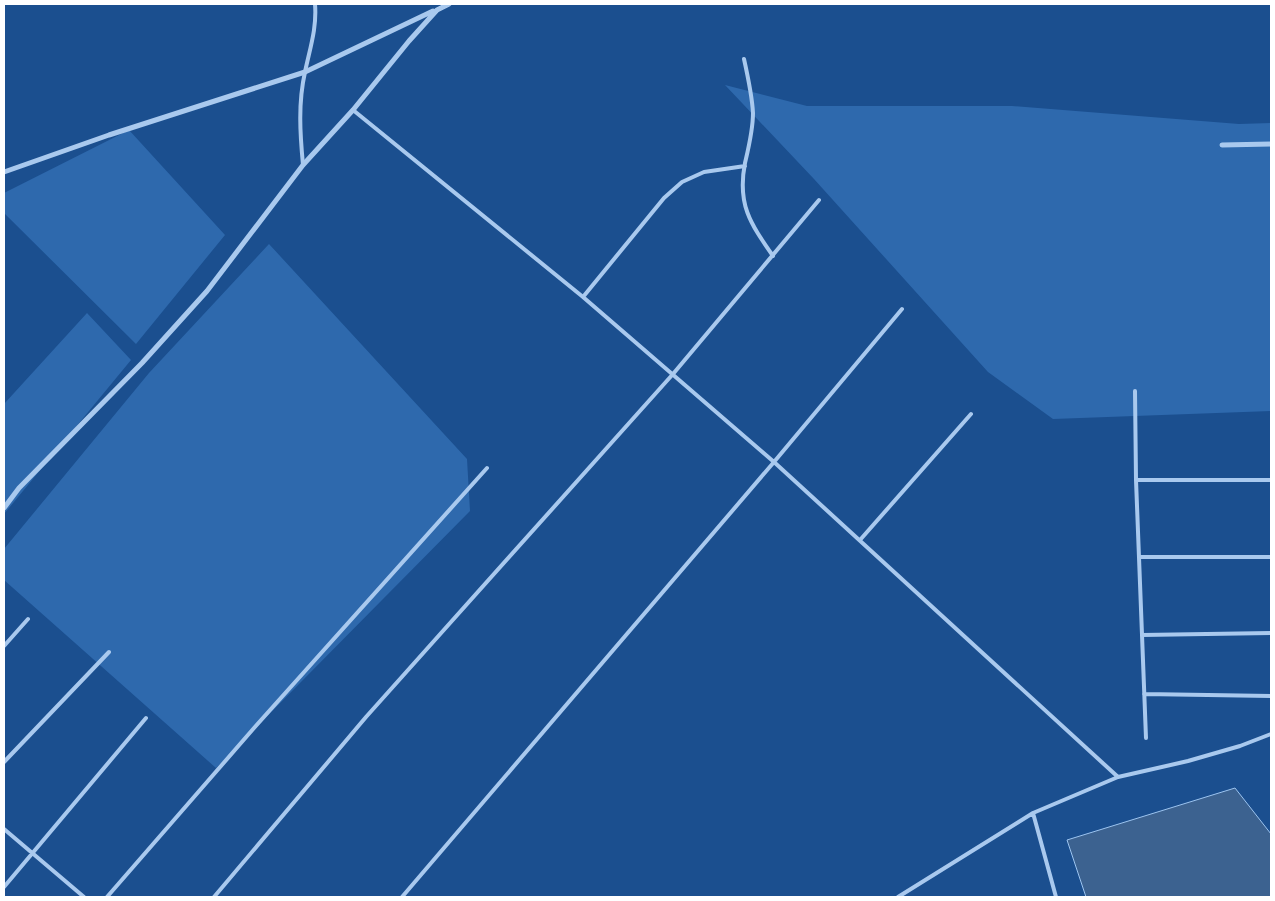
<svg xmlns="http://www.w3.org/2000/svg" width="1275" height="901" viewBox="0 0 1275 901" font-family="'Source Sans 3',sans-serif">
<rect width="100%" height="100%" fill="#1b4f8f"/>
<!-- green -->
<path fill="#2e69ad" d="M725,85L807,106H1012L1239,124L1271,123V411L1053,419L988,372L814,179Z
M129,130L225,235L136,344L4,213V193Z
M269,244L467,459L470,511L216,768L4,580V549L149,373Z
M87,313L131,360L4,514V404Z"/>
<!-- water -->
<path fill="#3c6290" stroke="#9cc4f0" d="M1235,788L1271,834V897H1086L1067,840Z"/>
<g fill="none" stroke-linecap="round" stroke-linejoin="round">
<!-- service -->
<path stroke="#a9c9ee" stroke-width="4" d="M744,59C748,77 752,95 753,113C753,130 749,146 745,163C737,204 750,223 773,256
M353,110L583,297L774,462L1118,777
M303,165C300,133 298,103 305,72C310,48 317,28 315,4
M583,297L664,198L682,182L704,172L745,166
M1135,391L1136,480L1146,738
M1136,480H1271
M860,540L971,414
M1139,557H1271
M1142,635L1271,633
M4,646L28,619
M1144,694L1271,696
M4,762L109,652
M1033,813L1056,897
M4,829L84,897
M4,887L146,718
M107,897L254,728L487,468
M214,897L366,717L673,374L819,200
M402,897L774,462L902,309
M898,897L1033,813L1118,777L1188,761L1240,746L1271,734"/>
<!-- minor -->
<path stroke="#a9c9ee" stroke-width="5" d="M1222,145L1271,144
M4,172L109,135L305,72L433,11
M4,508L19,488L142,363L207,291L303,165L353,110L409,41L437,10L449,4"/>
</g>
<!-- border -->
<rect width="1275" height="901" fill="none" stroke="#ffffff" stroke-width="10"/>
</svg>
